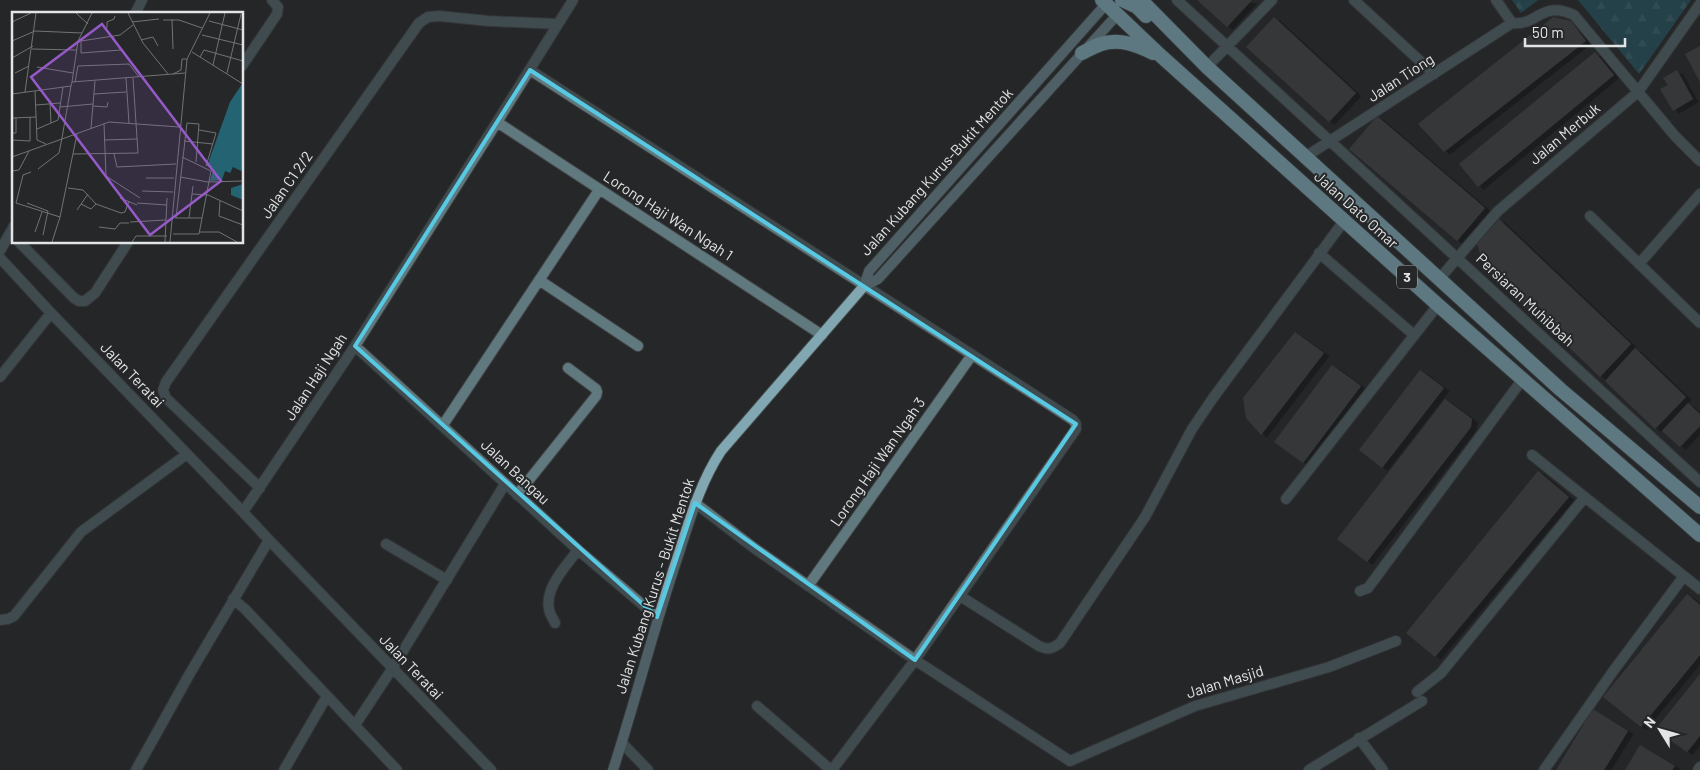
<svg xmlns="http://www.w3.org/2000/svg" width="1700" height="770" viewBox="0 0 1700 770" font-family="Barlow,sans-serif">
<defs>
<pattern id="forest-firs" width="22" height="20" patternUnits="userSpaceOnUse" patternTransform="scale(1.25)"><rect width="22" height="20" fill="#246371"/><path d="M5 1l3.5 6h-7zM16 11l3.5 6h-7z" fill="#447985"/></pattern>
<filter id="shadow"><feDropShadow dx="5.5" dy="3" stdDeviation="0" flood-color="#0009"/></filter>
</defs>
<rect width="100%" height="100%" fill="#252728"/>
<!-- forest -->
<path fill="url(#forest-firs)" d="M1512,0H1538L1521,13Z
M1578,0H1691L1639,74Z"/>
<!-- building -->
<path fill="#4a4d4e" filter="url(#shadow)" d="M1197,0H1252L1227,27Z
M1274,17L1356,93L1329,122L1246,47Z
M1553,17L1571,21L1586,41L1444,152L1418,124Z
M1700,46V82L1685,54Z
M1595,52L1614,75L1478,187L1459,164Z
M1677,70L1693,99L1673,111L1660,89L1668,85L1663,78Z
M1377,116L1485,208L1457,241L1349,149Z
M1499,219L1631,344L1600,377L1484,266L1477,244Z
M1295,332L1324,353L1261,435L1246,418L1243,398Z
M1635,348L1686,397L1655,429L1605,381Z
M1332,365L1361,386L1303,463L1274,442Z
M1420,370L1444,388L1382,468L1359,450Z
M1445,399L1472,419L1471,427L1367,562L1337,539Z
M1688,403L1700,414V426L1680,447L1662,431Z
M1538,471L1569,497L1435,657L1406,633Z
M1687,594L1700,605V655L1641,727L1603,697Z
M1700,674V736L1687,752L1655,730Z
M1593,709L1628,731L1604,770H1556Z
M1640,745L1675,766L1672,770H1625Z"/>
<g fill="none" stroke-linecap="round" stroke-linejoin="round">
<!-- minor casing -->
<g stroke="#434546" stroke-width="12">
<path id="minor" d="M1177,0L1700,482
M1354,0L1434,74
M1496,0L1512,23
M135,14L142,0
M1512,23C1539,26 1540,0 1574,15L1675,136L1700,161
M242,66L277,14L278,7L272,0
M1207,67L1272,0
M530,70L1030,392L1073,420L1076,424V429L915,660L832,770
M497,122L822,335
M1305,157L1512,23
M1590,216L1700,323
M19,242L74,298L79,301H85L95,293L128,242
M0,251L14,226
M1319,253L1414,335
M0,258L51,313L243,512
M1639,264L1700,194
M1440,278L1498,211L1638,92L1700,4
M539,280L638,346
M355,346L578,550L657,617
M0,377L51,313
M443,425L599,190
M1532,455L1700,589
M260,488L166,398L163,390L166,382L419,23L428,17L439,16L489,21L558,24
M517,495L596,396L597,392L596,389L568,368
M1286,499L1438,305
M695,503L754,548L915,660L1070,761L1195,706L1329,667L1396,641
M269,540L491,770
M386,544L447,580
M808,586L972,355
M1360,591L1368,588L1522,380
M960,596L1039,646C1048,650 1052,649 1060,643L1145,517L1192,429L1213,398L1344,221
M233,599L245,609L397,770
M0,620L8,619L14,616L81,532L187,454
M555,623C554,620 551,616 550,613C542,590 566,566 578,550
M1417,692L1441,673L1585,497
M757,706L831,770
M355,725L392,669L505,484
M1359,738L1383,770
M622,743L648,770
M136,770L189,675L269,540L243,512L355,346L497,122L573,0
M284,770L327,696
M1309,770L1422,701
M1544,770L1614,670L1684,576
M1698,770L1700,767"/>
</g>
<!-- secondary casing -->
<g stroke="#434546" stroke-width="12">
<path id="secondary" d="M864,286L869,271L1106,4
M613,770C636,699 654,627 678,556C690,519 700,483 721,451L864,286L878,279L1117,15"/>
</g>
<!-- trunk casing -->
<g stroke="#434546" stroke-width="16">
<path id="trunk" d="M1102,0L1161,56L1438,305L1700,535
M1122,0L1137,7L1146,16
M1141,0L1207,67L1561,390L1700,507
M1082,53C1088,50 1095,46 1101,44C1119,38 1137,45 1153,53"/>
</g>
<!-- minor -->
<use href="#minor" stroke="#60797f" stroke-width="10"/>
<!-- secondary -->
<use href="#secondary" stroke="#80a7b2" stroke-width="10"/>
<!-- trunk -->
<use href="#trunk" stroke="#a2dceb" stroke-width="14"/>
</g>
<!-- marked area -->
<path d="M0 0H1700V770H0ZM530,70L1076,424L915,660L695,503L657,617L355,346Z" fill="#252728" fill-opacity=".55" fill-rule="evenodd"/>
<path fill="none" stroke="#58c9e3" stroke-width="4" stroke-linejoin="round" d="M530,70L1076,424L915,660L695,503L657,617L355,346Z"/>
<g text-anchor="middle" stroke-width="4" stroke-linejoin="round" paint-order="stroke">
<!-- shield labels -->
<rect fill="#252728" stroke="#a9abac" stroke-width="1" x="1397" y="265.5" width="20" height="23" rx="4"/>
<g font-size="14" font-weight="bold" fill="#e2e4e5">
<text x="1407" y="282">3</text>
</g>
<!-- street labels -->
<g font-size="15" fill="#e2e4e5" stroke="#252728">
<text transform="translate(1401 78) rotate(-33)" y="5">Jalan Tiong</text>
<text transform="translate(1565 134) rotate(-40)" y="5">Jalan Merbuk</text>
<text transform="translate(937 172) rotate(-48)" y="5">Jalan Kubang Kurus-Bukit Mentok</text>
<text transform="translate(287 185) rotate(-55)" y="5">Jalan C1 2/2</text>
<text transform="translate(1356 210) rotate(42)" y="5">Jalan Dato Omar</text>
<text transform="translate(668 216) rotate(33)" y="5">Lorong Haji Wan Ngah 1</text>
<text transform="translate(1525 300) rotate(43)" y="5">Persiaran Muhibbah</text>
<text transform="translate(132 375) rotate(46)" y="5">Jalan Teratai</text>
<text transform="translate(316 377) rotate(-57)" y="5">Jalan Haji Ngah</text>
<text transform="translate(878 462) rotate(-55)" y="5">Lorong Haji Wan Ngah 3</text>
<text transform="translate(515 472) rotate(43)" y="5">Jalan Bangau</text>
<text transform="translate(655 586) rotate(-72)" y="5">Jalan Kubang Kurus - Bukit Mentok</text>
<text transform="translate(411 667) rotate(46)" y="5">Jalan Teratai</text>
<text transform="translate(1225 682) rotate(-17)" y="5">Jalan Masjid</text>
</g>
</g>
<!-- overview -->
<g transform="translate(12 12)">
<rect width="231" height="231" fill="#252728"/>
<path d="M230,72L231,155L229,159L221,155L218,161L213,159L210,168L198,169L201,158L195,154L218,90ZM231,172V188L219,183V176Z" fill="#246371"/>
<path fill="none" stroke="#717374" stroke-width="1" d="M64,1L76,12M116,1L131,31L156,62M160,7L161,37M151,8H167L190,16M197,9L231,18M0,10L19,1M120,10L147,7M95,16V10L102,7L103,4M190,23L231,33M129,28L141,25L146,34M0,29L23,19L70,21M69,29V41L109,38L101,25M69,29L108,23L121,13M20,37L65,38M180,40L231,72M188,45L192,38L231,49M0,46L21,34M201,53L213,1M25,55L61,61M3,61L17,54M215,61L229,2M161,62L169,58L170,47H175M114,66L117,111M60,70L66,29L80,1M63,70L66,54L117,52L127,65M23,79L25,128L34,132M13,80L24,1M0,82L59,74L60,70L173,61M82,82L114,80M38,92L39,111M24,93L48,91M81,94L95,95L96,90M48,95L81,92M0,106L24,105M92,112L94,164L128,186M79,116L83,69M25,117L46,108L51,75M187,118L204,121L194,154M0,121H4V106M50,126L59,74M0,128L18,129V105M92,128L125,127M172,129L201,132M61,142L126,141L121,66M102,142L105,155L164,152M0,145L97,110L167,115M26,157L47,141L50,126M0,159L7,158L17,139M19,160L11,163L4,191L48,205L65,122M168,165L196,170L231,169M134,166H162M56,176L71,178L84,192L109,201L113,200L117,189M130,179L161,180M180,182L196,183L231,199M108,186L125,193M208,189L207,204L231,213M15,191L36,199L31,223M125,191L155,193M69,192L79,197L84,192M65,198L76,182M163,206H190M164,206L175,111L187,112L184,150M177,206L181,174M118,210L154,208M87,215L103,217L108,211H117M23,220L30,200M188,220H207L225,230M161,222H187L199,159L170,145M40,230L48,205M120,230L124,224H155M153,230L155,186M158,230L175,47L198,1"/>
<path fill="#955ac8" fill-opacity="0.15" stroke="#955ac8" stroke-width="2.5" d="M90,12L209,169L138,223L19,65Z"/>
<rect width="231" height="231" fill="none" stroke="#e2e4e5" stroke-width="2.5"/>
</g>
<!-- north arrow -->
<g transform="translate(1660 730) rotate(307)" stroke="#252728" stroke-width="4" paint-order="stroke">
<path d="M0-4L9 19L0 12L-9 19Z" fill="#e2e4e5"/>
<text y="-8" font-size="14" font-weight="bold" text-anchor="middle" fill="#e2e4e5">N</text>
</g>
<!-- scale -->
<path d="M1525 38v8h100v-8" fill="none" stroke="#e2e4e5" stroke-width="2.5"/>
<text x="1532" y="38" font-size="15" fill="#e2e4e5" stroke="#252728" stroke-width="4" paint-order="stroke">50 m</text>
</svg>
